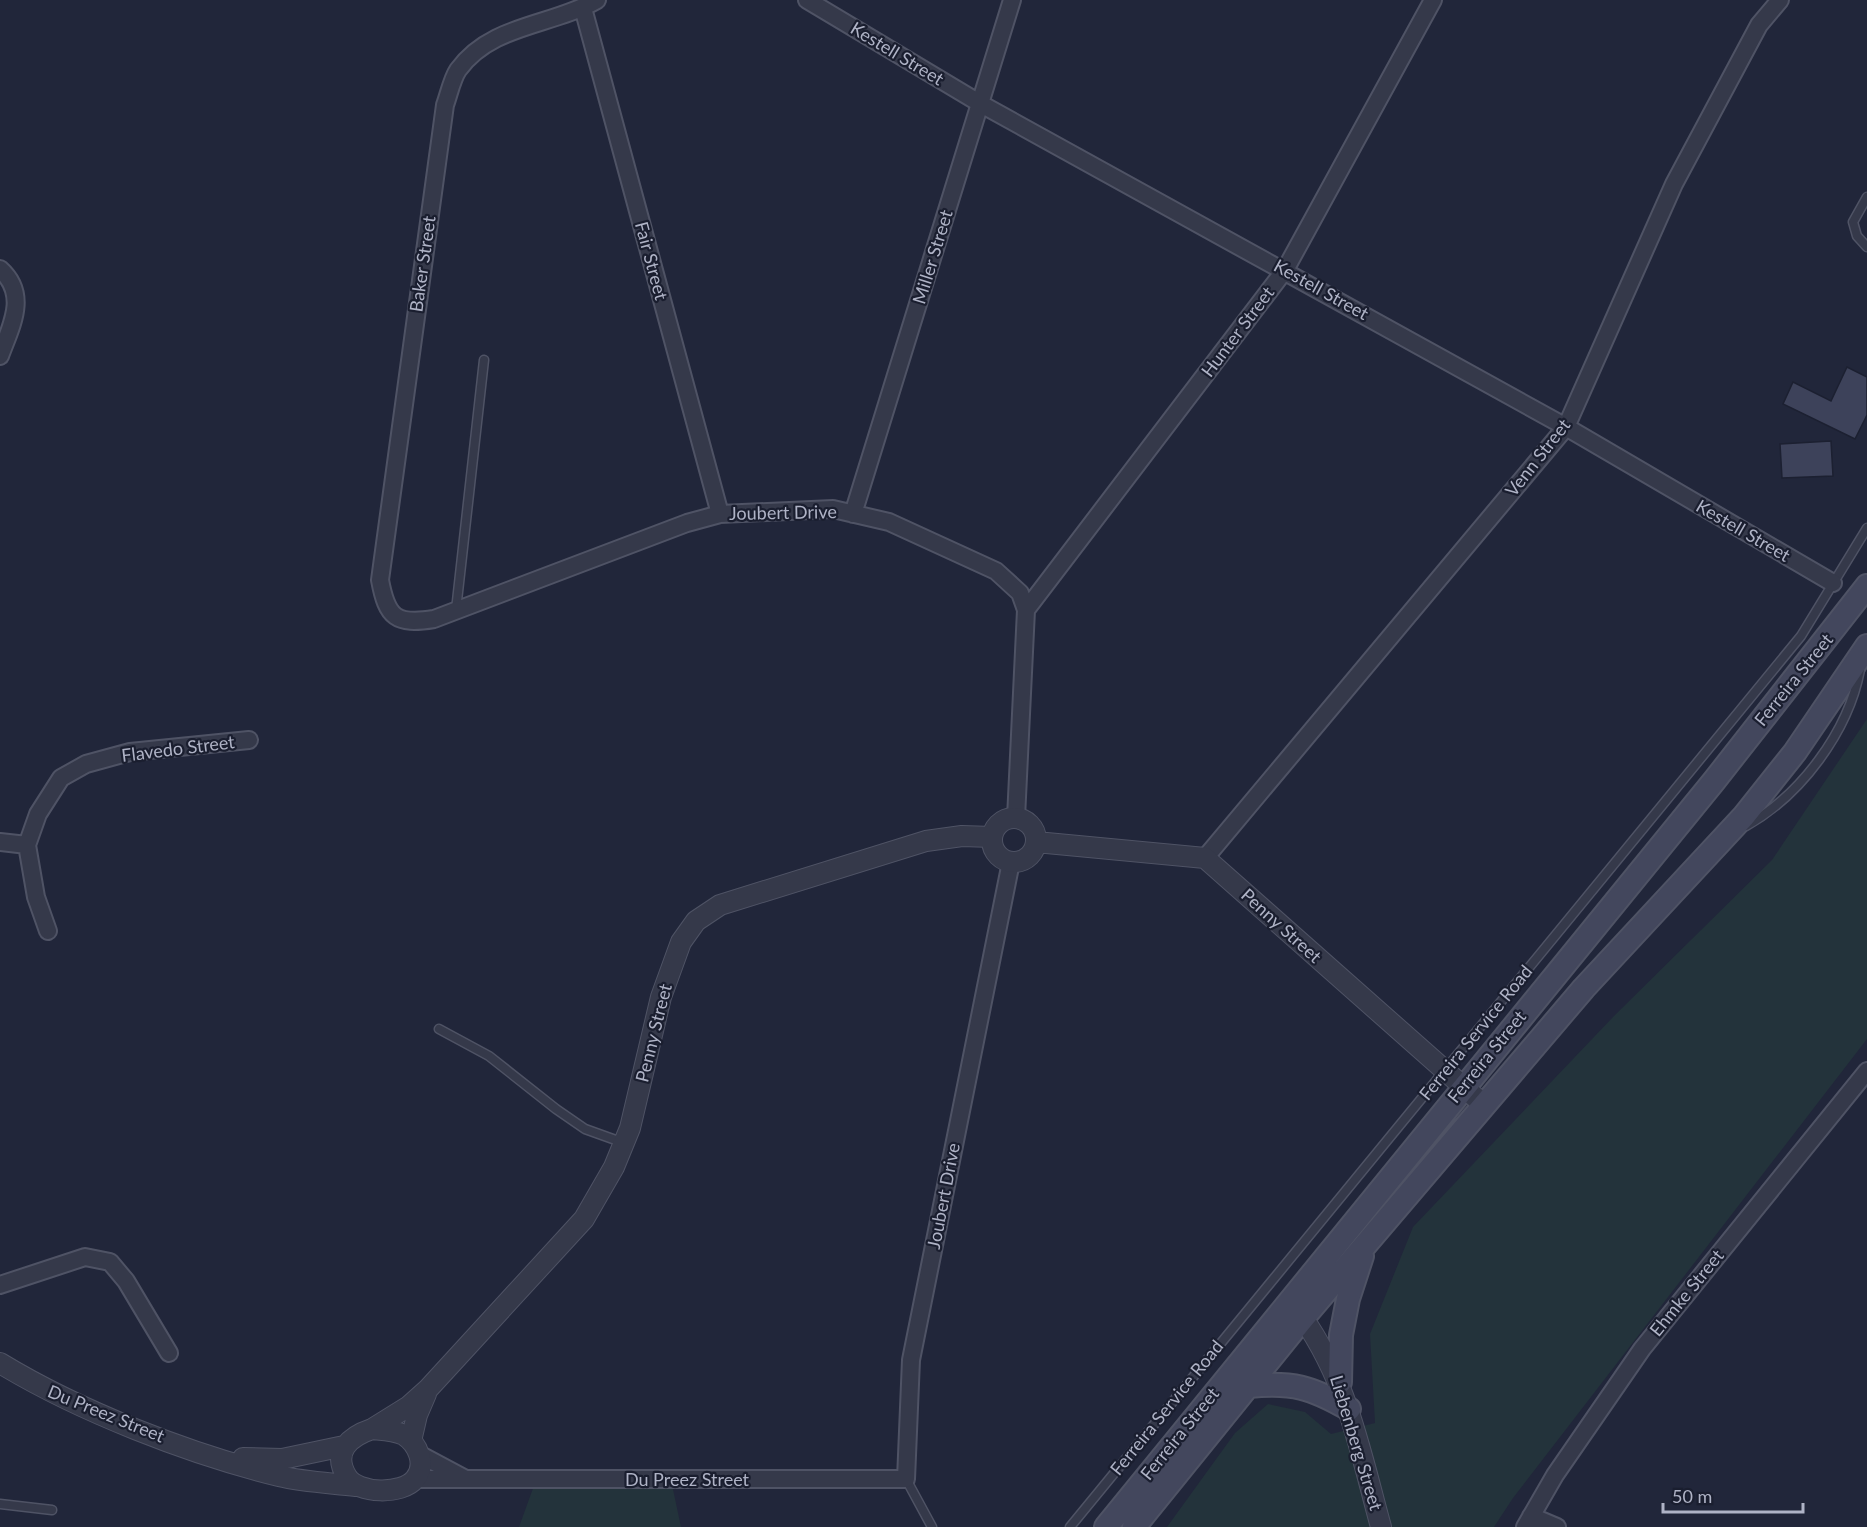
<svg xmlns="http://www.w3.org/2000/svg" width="1867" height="1527" viewBox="0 0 1867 1527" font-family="Lato,sans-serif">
<rect width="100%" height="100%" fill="#21263a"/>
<!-- green -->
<path fill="#23333b" d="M1867,719V1039L1513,1498L1494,1527H1167L1235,1433L1268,1404L1305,1412L1331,1434L1375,1423L1370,1334L1413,1227L1614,1016L1772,860Z
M536,1480H671L681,1527H519Z"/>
<!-- building -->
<path fill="#3d425a" stroke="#1c2031" stroke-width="1.5" d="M1847,367L1867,377V415L1855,439L1783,404L1793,382L1831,401Z
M1831,441L1833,476L1782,478L1780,444Z"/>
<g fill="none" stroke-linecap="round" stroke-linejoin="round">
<!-- service casing -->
<g stroke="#4f5365" stroke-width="11">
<path id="service" d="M1867,197L1853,222L1857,236L1867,247
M456,610L484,360
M1746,826C1801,795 1848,732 1860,670
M439,1029L489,1056L556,1109L585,1129L624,1143
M906,1479L932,1527
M0,1504L52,1510
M1070,1527L1801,636L1867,528"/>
</g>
<!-- minor casing -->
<g stroke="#4f5365" stroke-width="20">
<path id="minor" d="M597,0C552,26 491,24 458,70C452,79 449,94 445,105L380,580C387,618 396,625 434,619L687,523L720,514L833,509L889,522L996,571L1020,593L1026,610L1016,818
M807,0L981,104L1566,427L1833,583
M583,8L720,514
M0,269C29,295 11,326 0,356
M853,514L1012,0
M1026,610L1285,270L1433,0
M0,842L27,845
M1205,858L1566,427L1674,184L1759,25L1780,0
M48,931L36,897L27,845L38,814L61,778L86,764L130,752L249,740
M0,1285L85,1257L110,1262L126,1281L169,1353
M419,1454L464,1478
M415,1479H906L911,1360L1011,862
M1531,1516L1557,1527
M1525,1527L1555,1475L1642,1349L1867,1071"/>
</g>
<!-- tertiary casing -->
<g stroke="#4f5365" stroke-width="22">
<path id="tertiary" d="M992 840a22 22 0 1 1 44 0a22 22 0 1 1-44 0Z
M1036,842L1205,858L1484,1105
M1294,1306C1346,1373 1359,1447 1381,1527
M0,1363C79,1411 189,1454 279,1476C304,1482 331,1483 356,1486
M372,1429L409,1406L428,1389L584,1219L614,1167L630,1128L661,997L681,942L696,921L720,905L926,841L962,836L992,837
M372,1429C383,1430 394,1430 404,1435C418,1444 427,1465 415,1479C402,1495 358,1494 347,1477C331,1451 351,1436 372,1429Z
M411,1441L417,1415L426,1394
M243,1458L282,1459L344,1446"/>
</g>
<!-- secondary casing -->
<g stroke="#4f5365" stroke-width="26">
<path id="secondary" d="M1340,1382L1341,1335L1348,1299L1362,1256
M1249,1386C1293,1382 1311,1387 1349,1409
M1106,1527L1714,781L1867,586
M1134,1527L1303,1318L1584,988L1744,816L1795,752L1867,646"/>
</g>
<!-- service -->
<use href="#service" stroke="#35394a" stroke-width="8"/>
<!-- minor -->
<use href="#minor" stroke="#35394a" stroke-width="16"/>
<!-- tertiary -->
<use href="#tertiary" stroke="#35394a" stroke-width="20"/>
<!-- secondary -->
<use href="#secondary" stroke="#43475d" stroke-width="22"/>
</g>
<g text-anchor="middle" stroke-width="4.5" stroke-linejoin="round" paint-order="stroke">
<!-- street labels -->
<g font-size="18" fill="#afb3c6" stroke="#1a1e2f">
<text transform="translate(897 54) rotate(31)" y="6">Kestell Street</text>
<text transform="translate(933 257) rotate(-73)" y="6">Miller Street</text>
<text transform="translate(651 261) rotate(75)" y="6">Fair Street</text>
<text transform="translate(423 264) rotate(-82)" y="6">Baker Street</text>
<text transform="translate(1321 290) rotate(29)" y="6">Kestell Street</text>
<text transform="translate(1238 332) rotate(-53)" y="6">Hunter Street</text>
<text transform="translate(1538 458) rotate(-52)" y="6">Venn Street</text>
<text transform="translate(783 513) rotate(-1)" y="6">Joubert Drive</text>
<text transform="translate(1743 531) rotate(30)" y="6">Kestell Street</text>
<text transform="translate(1794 680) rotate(-51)" y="6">Ferreira Street</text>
<text transform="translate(178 749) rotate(-7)" y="6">Flavedo Street</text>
<text transform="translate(1281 926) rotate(42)" y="6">Penny Street</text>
<text transform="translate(654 1033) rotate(-76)" y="6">Penny Street</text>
<text transform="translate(1476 1033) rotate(-51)" y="6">Ferreira Service Road</text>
<text transform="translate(1487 1057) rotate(-51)" y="6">Ferreira Street</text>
<text transform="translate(944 1196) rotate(-79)" y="6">Joubert Drive</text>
<text transform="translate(1687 1293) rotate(-51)" y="6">Ehmke Street</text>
<text transform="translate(1167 1408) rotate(-51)" y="6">Ferreira Service Road</text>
<text transform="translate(106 1414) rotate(22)" y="6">Du Preez Street</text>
<text transform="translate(1180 1434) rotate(-51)" y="6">Ferreira Street</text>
<text transform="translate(1356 1443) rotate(73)" y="6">Liebenberg Street</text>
<text x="687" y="1486">Du Preez Street</text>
</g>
</g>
<!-- scale -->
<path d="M1663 1503v9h140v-9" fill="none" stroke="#afb3c6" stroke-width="3"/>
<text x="1672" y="1503" font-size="18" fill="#afb3c6" stroke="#1a1e2f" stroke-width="4.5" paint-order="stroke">50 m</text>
</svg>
